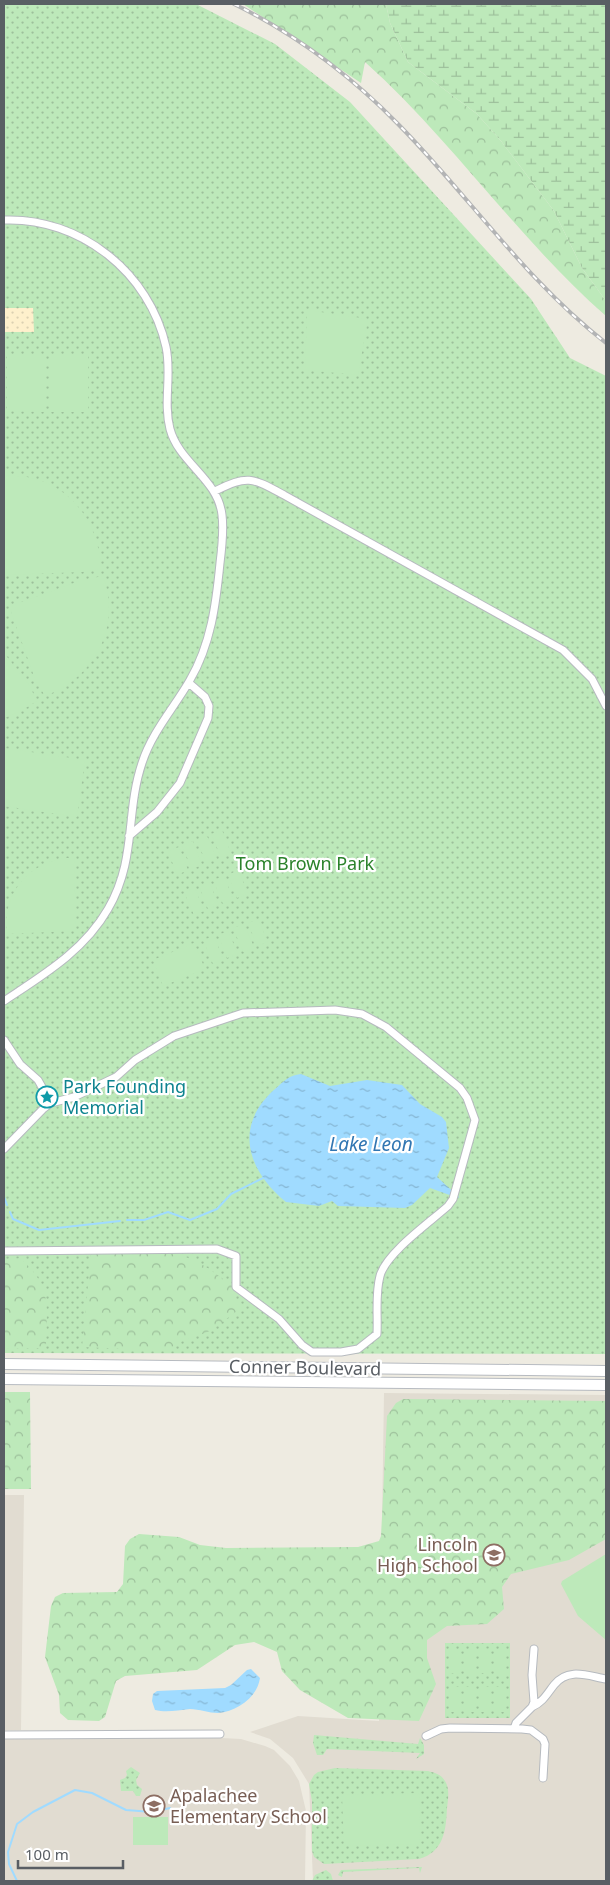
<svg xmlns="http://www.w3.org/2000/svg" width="610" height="1885" viewBox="0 0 610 1885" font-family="'Noto Sans',sans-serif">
<defs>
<pattern id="green-dots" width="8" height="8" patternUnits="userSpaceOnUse" patternTransform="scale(1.25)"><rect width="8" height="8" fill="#bde9ba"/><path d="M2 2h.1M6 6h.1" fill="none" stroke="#9dc09b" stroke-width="1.8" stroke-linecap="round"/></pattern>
<pattern id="forest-crowns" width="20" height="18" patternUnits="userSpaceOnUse" patternTransform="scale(1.25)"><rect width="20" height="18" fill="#bde9ba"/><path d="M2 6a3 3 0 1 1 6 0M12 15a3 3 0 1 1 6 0" fill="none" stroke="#9dc09b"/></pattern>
<pattern id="wetland-marsh" width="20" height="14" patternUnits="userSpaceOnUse" patternTransform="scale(1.25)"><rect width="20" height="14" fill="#bde9ba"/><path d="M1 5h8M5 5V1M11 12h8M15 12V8" fill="none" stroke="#9dc09b"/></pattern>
<pattern id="sand-dots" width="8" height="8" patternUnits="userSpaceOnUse" patternTransform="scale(1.25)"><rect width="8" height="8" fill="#fef0cc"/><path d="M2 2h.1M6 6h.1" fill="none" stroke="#dcd0b2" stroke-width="1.8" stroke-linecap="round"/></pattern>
<pattern id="water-ripples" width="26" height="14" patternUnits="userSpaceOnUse" patternTransform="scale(1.25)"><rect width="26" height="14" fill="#a0dbff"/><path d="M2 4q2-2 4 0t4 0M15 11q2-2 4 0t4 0" fill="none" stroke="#85b5d2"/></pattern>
</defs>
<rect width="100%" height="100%" fill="#eeebe1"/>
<!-- education -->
<path fill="#e1dcd1" d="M384,1393L606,1395V1881H313L309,1784L293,1758L270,1739L250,1732L298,1716L379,1721Z
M4,1495H24L21,1730H4Z
M203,1737L241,1739L265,1746L274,1750L290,1766L299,1781L306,1811L305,1881H4V1738Z"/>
<!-- green -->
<path fill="url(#green-dots)" d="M4,4H196L275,44L350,102L531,299L570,358L606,376V1354L4,1353Z
M445,1643H510V1718H445Z
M314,1735L418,1744L420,1738L424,1745V1754L416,1759L420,1753L327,1749L323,1755H317L313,1743Z
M131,1767L140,1773L136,1780L137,1785L142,1789L140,1796H136L133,1791H121L120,1780L125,1778L127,1775L126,1771Z
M335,1768L428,1771C435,1773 441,1774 445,1781C450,1789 448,1799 447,1808C446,1830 444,1852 419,1859L324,1864L314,1857L312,1851V1801L309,1784L314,1775L318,1772Z
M422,1867L420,1873L419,1868L343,1872L342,1877L338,1875L341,1870Z
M326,1870L331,1874L333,1881H312L315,1875Z"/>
<!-- forest -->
<path fill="url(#forest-crowns)" d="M243,4H386L390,23L408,62L477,114L501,141L554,211L582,268L606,301V316C518,239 452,140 365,62L361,83Z
M166,1253C196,1256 212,1271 235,1288L236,1301L242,1306L240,1309L210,1331L177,1343L168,1351L82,1347L91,1254Z
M20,1258C54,1288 46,1307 46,1348L4,1349V1261Z
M4,1392H30L31,1489H4Z
M403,1399L606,1401V1539L569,1560L511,1574L502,1587L504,1609L487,1624L447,1626L427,1640V1658L436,1684L419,1721L348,1718L300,1690L282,1671L277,1652L254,1642L235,1645L197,1670L125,1676L116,1681L105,1717L99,1721L68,1720L60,1713L59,1695L45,1657L51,1606L55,1597L63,1593L117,1592L123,1584L125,1546L130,1539L139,1534L179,1537L200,1545L226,1548L358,1547L379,1541L381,1536L387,1416L396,1403Z"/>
<!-- wetland -->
<path fill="url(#wetland-marsh)" d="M386,4H606V301L582,268L554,211L501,141L477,114L408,62L390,23Z"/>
<!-- sand -->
<path fill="url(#sand-dots)" d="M4,308H33L34,332H4Z"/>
<!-- pitch -->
<path fill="#bde9ba" d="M307,310L368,319L358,375L305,370Z
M7,354H45V412L7,411Z
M49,354H88V412H49Z
M4,476C60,472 99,515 101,569L82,572L7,575L4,571Z
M103,576C122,627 94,678 45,696L35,679L11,612L13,605L82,580Z
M4,653L29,685L37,701L19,712L4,718Z
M4,748L85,760L77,817L4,806Z
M222,830L231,853L221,857L211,834Z
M207,836L217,859L206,863L197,840Z
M193,841L202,865L192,869L182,846Z
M179,847L188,870L177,875L168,851Z
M66,858H74L76,926L71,931L7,934C2,895 27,863 66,858Z
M238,870L248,893L237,898L228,875Z
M224,876L233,899L223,904L213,880Z
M209,882L219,905L208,909L199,886Z
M195,888L204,911L194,915L184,892Z
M258,919L268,942L257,946L248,923Z
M244,924L254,947L243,952L233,928Z
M228,931L238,954L227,958L218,935Z
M214,936L223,959L213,964L203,940Z
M194,943L205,969L163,986L153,960Z
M606,1554V1640L578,1616L561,1584L562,1581Z
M479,1648L491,1649V1673H479Z
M449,1649H460V1674L449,1673Z
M464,1649H475V1674H464Z
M495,1649H506V1674H495Z
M449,1687H460V1712H449Z
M464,1687H476L475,1712H464Z
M480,1687H491V1712H479Z
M495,1687H506V1712H495Z
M419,1793L420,1844L344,1846L342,1795Z
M133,1817H168V1845H133Z"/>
<!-- water -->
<path fill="url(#water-ripples)" d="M301,1074L330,1086L367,1080L402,1085L420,1104L442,1117L446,1122L449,1148L437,1177L459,1197L458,1198L430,1188L412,1205L405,1208L338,1206L332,1201L319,1206L286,1202C247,1170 233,1126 275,1089C283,1082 289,1075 301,1074Z
M251,1669L260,1678C257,1698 237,1711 218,1713C209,1713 199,1709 190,1709C178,1710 167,1713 155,1710L152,1701L153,1694L157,1691L225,1688L231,1685L247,1670Z"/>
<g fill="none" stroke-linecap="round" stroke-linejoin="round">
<!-- stream -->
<path stroke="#a0dbff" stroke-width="2" d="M4,1197L7,1205
M10,1212L13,1219L39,1230L120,1221
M127,1220H144L168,1212L190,1220L217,1209L231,1194L263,1178
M17,1881L9,1864L8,1852L17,1824L33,1812L75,1790L92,1793L126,1810L152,1812L170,1808"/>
<!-- street casing -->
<g stroke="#b6babf" stroke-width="9">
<path id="street" d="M4,220C80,217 150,273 166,347C172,374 163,402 170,429C179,463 218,479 222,515C224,531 222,547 220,563C216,604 211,644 190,680C174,708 152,732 142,763C125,814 137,859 108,909C84,951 43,975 4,1001
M215,491C248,475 251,477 284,495L563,650L592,679L606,706
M129,836L157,812L180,783L208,718L209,706L205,697L189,683
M4,1040L20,1064L38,1080L51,1103
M4,1149L43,1109L51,1103L74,1097L116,1077L135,1060L174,1036L243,1013L335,1010L362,1014L386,1027L460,1088L467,1098L475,1120L453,1199L448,1206C429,1223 386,1253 380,1276C375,1294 378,1315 377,1334L358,1349L341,1352H312L302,1345L279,1319L236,1287V1256L217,1249L4,1251
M532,1707C543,1702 547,1694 554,1685C568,1667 588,1676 606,1679
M514,1729L516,1723L532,1707L534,1702L532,1675L534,1649
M4,1735L220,1734
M426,1736L441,1729L450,1728L522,1729L531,1730L543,1739L545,1744L543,1778"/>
</g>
<!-- secondary casing -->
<g stroke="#b7bbc1" stroke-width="12">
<path id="secondary" d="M4,1364L606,1371
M4,1379L606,1385"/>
</g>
<!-- street -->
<use href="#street" stroke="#fff" stroke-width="7"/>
<!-- secondary -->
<use href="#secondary" stroke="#fff" stroke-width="10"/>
<!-- rail casing -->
<g stroke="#b3b4b5" stroke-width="4">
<path id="rail" d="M234,4C295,34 350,75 398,124C469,196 526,281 606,343"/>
</g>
<!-- rail -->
<use href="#rail" stroke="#fff" stroke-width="2" stroke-dasharray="5.5" stroke-linecap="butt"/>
</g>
<!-- icons -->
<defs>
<g id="sight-ring" transform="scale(1.125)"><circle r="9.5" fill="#fff" stroke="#0f9aa8" stroke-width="1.5"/><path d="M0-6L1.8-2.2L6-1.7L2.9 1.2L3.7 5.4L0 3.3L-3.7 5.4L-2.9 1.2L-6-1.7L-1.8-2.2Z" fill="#0f9aa8"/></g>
<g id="school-ring" transform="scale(1.125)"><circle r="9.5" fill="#fff" stroke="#8d6e63" stroke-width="1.5"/><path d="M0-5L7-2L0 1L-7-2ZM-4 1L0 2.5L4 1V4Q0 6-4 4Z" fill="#8d6e63"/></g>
</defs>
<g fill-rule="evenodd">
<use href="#sight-ring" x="47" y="1097"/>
<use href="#school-ring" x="494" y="1555"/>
<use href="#school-ring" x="154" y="1806"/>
</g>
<g text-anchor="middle" stroke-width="4.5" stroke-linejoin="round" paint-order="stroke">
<!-- park labels -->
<g font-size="18" fill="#2b822b" stroke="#fff">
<text x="305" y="870">Tom Brown Park</text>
</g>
<!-- culture labels -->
<g font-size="18" fill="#0d838f" stroke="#fff" text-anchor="start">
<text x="63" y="1093">Park Founding<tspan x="63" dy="21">Memorial</tspan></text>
</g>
<!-- street labels -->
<g font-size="18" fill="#595e64" stroke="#fff">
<text transform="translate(305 1368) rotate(1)" y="6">Conner Boulevard</text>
</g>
<!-- education labels -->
<g font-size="18" fill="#785e54" stroke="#fff" text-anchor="end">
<text x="478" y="1551">Lincoln<tspan x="478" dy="21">High School</tspan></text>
<text x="170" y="1802" text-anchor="start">Apalachee<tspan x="170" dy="21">Elementary School</tspan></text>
</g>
<!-- water labels -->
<g font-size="19" font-style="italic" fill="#3176b2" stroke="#fff">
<text x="371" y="1151">Lake Leon</text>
</g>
</g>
<!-- border -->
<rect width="610" height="1885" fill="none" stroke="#595e64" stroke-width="10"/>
<!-- scale -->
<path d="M18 1860v8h105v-8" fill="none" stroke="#595e64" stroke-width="2.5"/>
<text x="25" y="1860" font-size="15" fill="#595e64" stroke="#ffffff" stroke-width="4" paint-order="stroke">100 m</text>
</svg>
